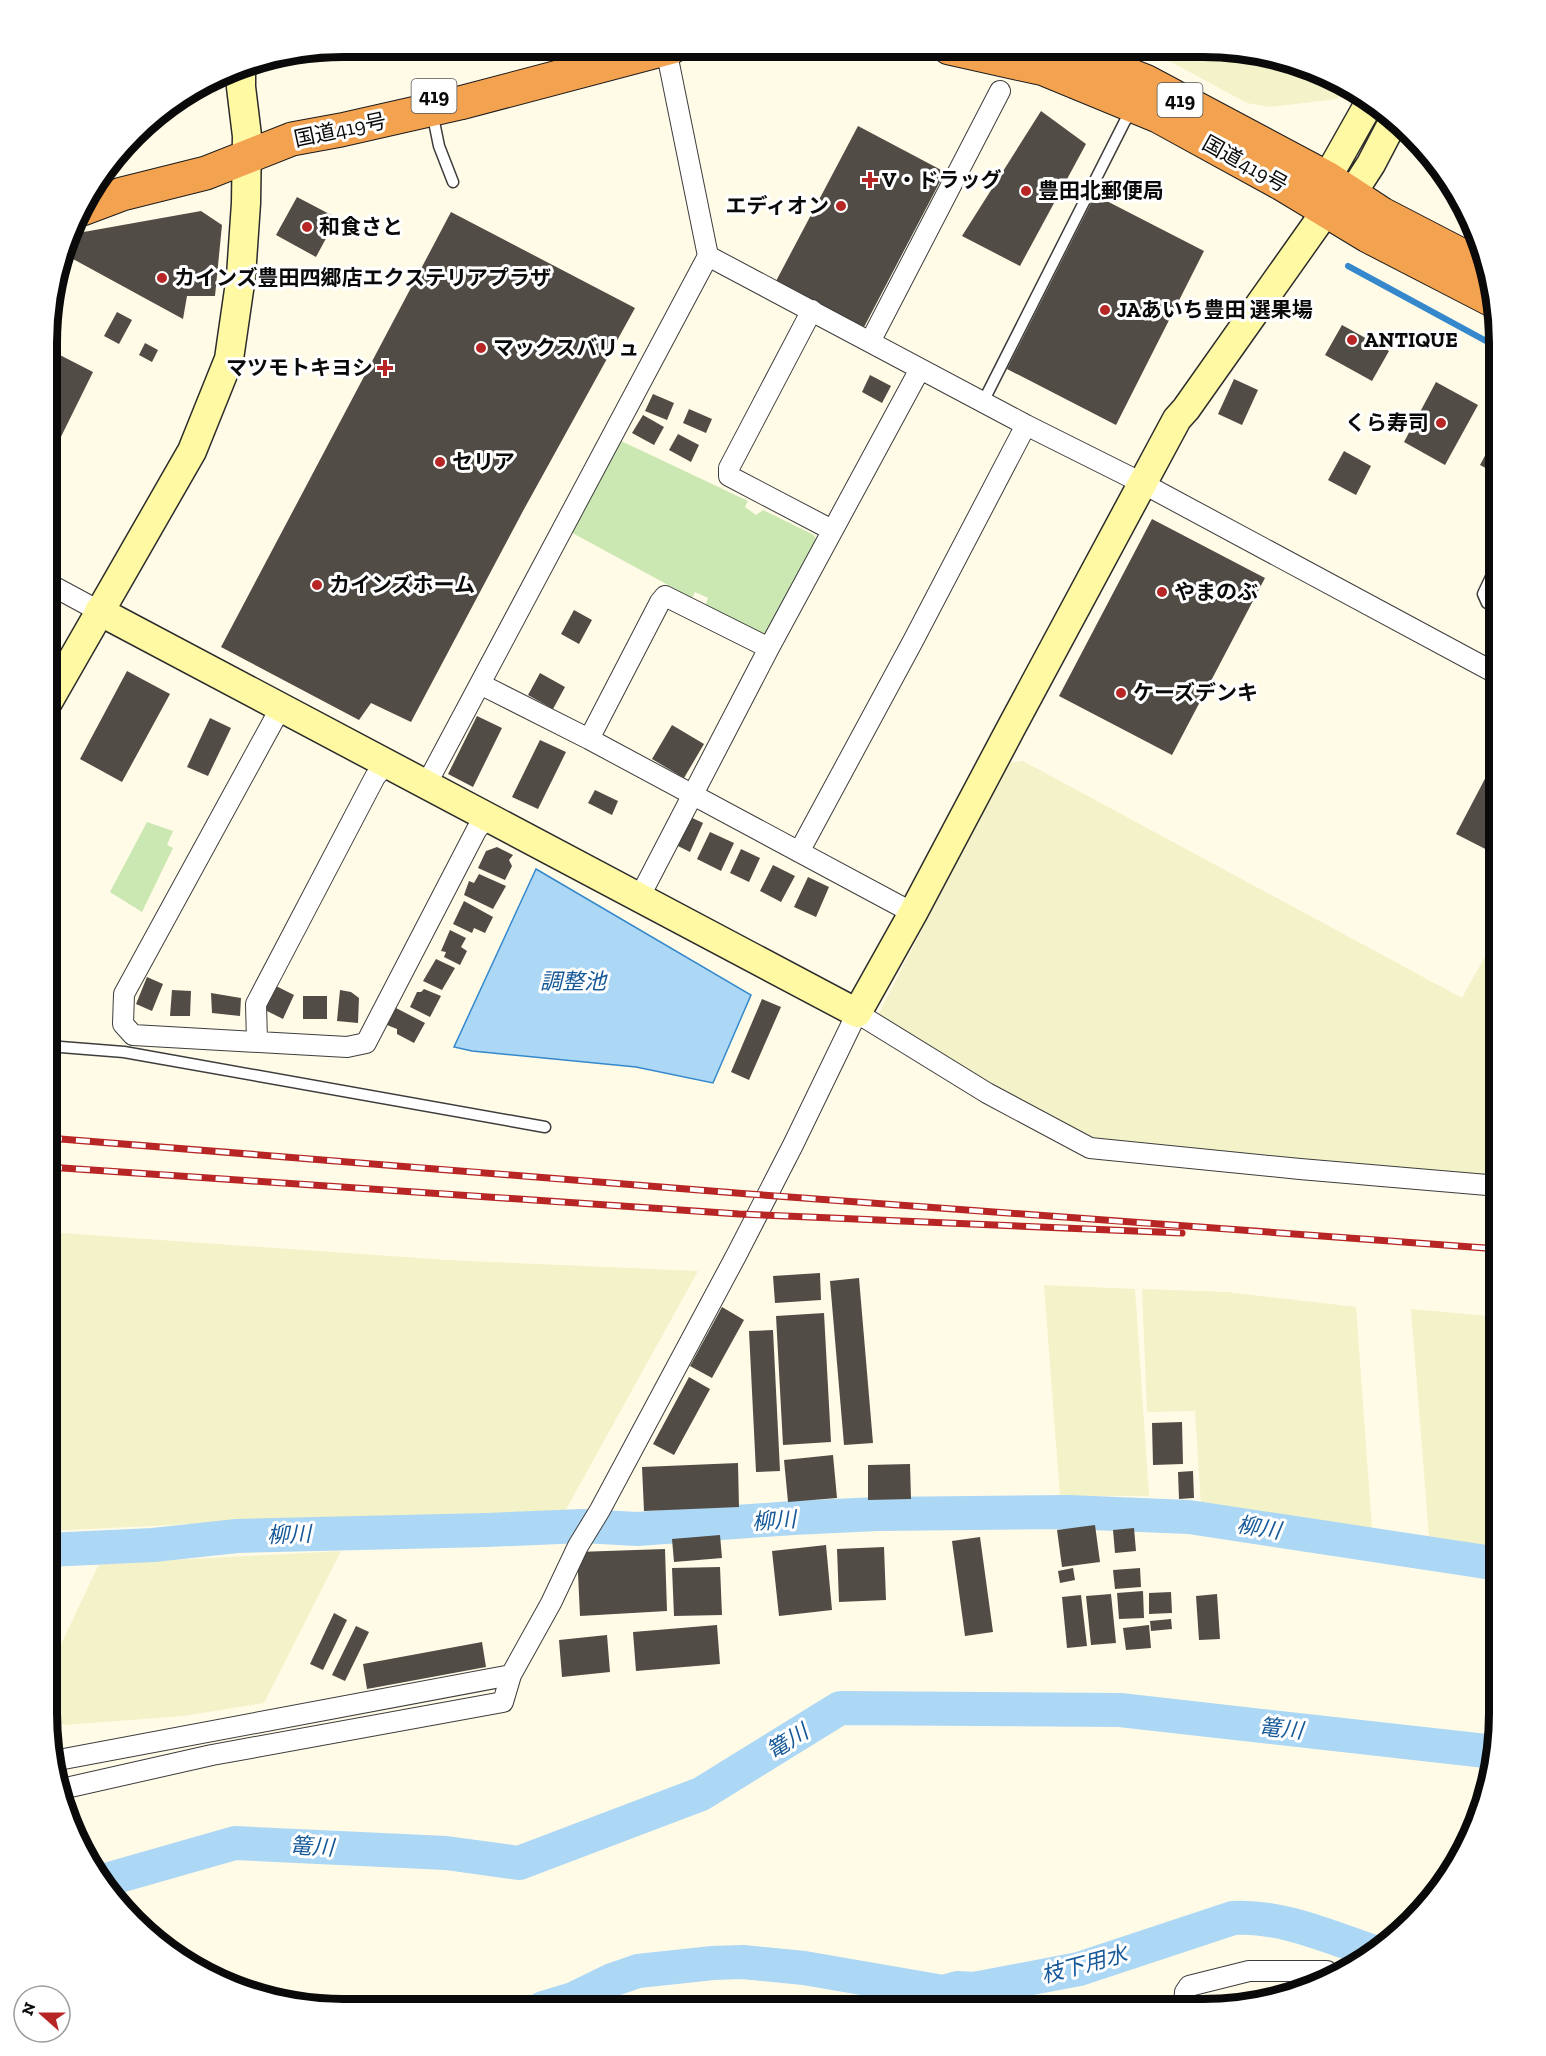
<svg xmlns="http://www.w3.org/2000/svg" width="1546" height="2056" viewBox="0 0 1546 2056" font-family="'Zilla Slab','Noto Sans JP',serif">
<rect width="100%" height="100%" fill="#fffbe7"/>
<!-- farmland -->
<path fill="#f3f2c8" d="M1147,49H1242L1316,69L1345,85L1337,99L1269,107L1247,103Z
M1023,761L1462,998L1499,931V1176L1092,1142L875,1021L1007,763Z
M47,1232L447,1260L698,1271L564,1513L274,1520L47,1531Z
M1044,1285L1135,1289L1149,1496H1060Z
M1142,1289L1226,1292L1356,1307L1372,1529L1201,1504L1195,1411L1147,1412Z
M1411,1309L1499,1317V1548L1429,1536Z
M341,1551L264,1703L183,1716L64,1725L47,1717V1674L99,1564Z"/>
<!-- green -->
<path fill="#cbe7b2" d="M619,440L748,501L745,507L756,515L763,510L814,535L816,540L771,632L759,635L705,606L708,598L695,592L692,598L567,530Z
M147,822L173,831L167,845L173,848L142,912L110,892Z"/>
<!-- water -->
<path fill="#acd7f5" stroke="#3488cb" stroke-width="1.5" d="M536,869L751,995L713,1083L636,1067L472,1051L454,1047Z"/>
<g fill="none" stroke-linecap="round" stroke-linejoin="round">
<!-- stream -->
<path stroke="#3488cb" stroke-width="6" d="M1348,266L1499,348"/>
<!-- river -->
<path stroke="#acd7f5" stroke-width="34" d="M47,1550L153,1545L237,1536L487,1530L583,1526L637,1529L793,1518L877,1514L1068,1512L1189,1517L1499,1564
M102,1881L235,1843L446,1853L519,1863L701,1794L840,1708L1120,1710L1495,1752
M543,2008L573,1999L612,1980L638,1971L713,1963L743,1962L804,1968L943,1992L957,1988L974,1989L1079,1969L1233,1918C1281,1915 1329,1937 1374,1952"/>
</g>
<!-- building -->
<path fill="#524c46" d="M1041,111L1086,144L1020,266L962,236Z
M858,126L945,172L863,329L775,283Z
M1095,195L1204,251L1116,425L1007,369Z
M297,197L337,218L316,257L276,235Z
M201,211L222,225L215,296H187L183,319L73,259L71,242L78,233Z
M451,212L635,308L523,511L411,722L371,703L359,720L221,647Z
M117,312L132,320L119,344L104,336Z
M1342,325L1389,351L1372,381L1325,355Z
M145,343L158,350L152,362L139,355Z
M56,353L93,372L49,461V367Z
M870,375L891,386L882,403L862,392Z
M1234,379L1258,390L1242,425L1218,414Z
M1436,382L1478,405L1445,465L1404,442Z
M653,394L674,403L667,420L645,411Z
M689,409L712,419L706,433L683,423Z
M643,415L664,427L654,445L632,433Z
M678,434L699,445L691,462L669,450Z
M1495,437L1499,440V475L1480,465Z
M1344,451L1371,466L1356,495L1328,480Z
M1152,519L1265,578L1172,755L1059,696Z
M574,610L592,620L579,644L561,634Z
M127,671L170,694L122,782L80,759Z
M540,673L565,687L553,709L528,695Z
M477,716L502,728L473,787L448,774Z
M210,718L231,728L208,776L187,767Z
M672,725L704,744L684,778L652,759Z
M540,740L566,752L538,809L512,797Z
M1499,752V856L1456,834Z
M595,790L618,801L612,815L588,803Z
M684,814L703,823L690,852L670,842Z
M710,832L734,843L721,871L697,859Z
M497,847L513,855L509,860L512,866L505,880L478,868L486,851Z
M741,849L760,858L749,882L730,873Z
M773,865L795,876L781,902L760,891Z
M479,874L506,886L493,909L464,895L469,881L474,883Z
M808,877L829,887L816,917L794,907Z
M464,901L493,917L485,933L474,928L472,933L453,924Z
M450,930L466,938L461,947L467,951L460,965L444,957L446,952L441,951Z
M436,959L455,968L442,990L423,981Z
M147,977L163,984L152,1011L136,1004Z
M276,986L294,995L283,1019L265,1010Z
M424,989L441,996L430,1017L410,1007L417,992H421Z
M172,990L191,991L190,1016H170Z
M340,990L351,992L359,998L358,1023L337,1021Z
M211,993L241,998L240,1016L212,1013Z
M303,996H327V1019H303Z
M762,999L781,1007L749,1080L731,1072Z
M396,1008L425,1023L414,1043L397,1034V1029L387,1025Z
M820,1273L821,1300L775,1303L773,1276Z
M859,1278L873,1443L844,1445L830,1281Z
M722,1307L744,1320L712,1378L690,1366Z
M824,1313L831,1442L783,1445L776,1316Z
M773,1330L780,1471L756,1472L749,1331Z
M689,1377L710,1389L674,1455L653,1444Z
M1182,1422L1183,1464L1153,1465L1152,1423Z
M833,1455L837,1498L788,1502L784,1460Z
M738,1463L739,1507L644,1511L642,1467Z
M910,1464L911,1499L868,1500V1465Z
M1193,1471L1194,1498L1179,1499L1178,1472Z
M1095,1525L1100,1562L1062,1567L1057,1530Z
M1134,1528L1136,1551L1115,1553L1113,1530Z
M720,1535L722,1558L674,1562L672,1539Z
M980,1537L993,1632L965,1636L952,1541Z
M826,1545L832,1610L779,1616L772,1551Z
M884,1547L886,1600L839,1602L837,1549Z
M665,1549L667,1611L580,1616L577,1552Z
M720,1567L722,1615L674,1616L672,1568Z
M1073,1568L1075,1580L1060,1583L1058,1571Z
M1140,1568L1141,1587L1115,1589L1113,1570Z
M1143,1591L1144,1618L1119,1619L1117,1593Z
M1171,1592L1172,1613L1149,1614V1593Z
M1111,1594L1116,1643L1091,1645L1086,1596Z
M1217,1594L1220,1639L1199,1640L1196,1596Z
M1081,1595L1087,1646L1067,1648L1062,1597Z
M334,1613L347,1620L323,1670L310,1664Z
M1171,1619L1172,1629L1151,1631L1150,1621Z
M717,1625L720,1664L636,1671L633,1632Z
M1149,1625L1151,1648L1126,1650L1123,1628Z
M356,1626L369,1632L345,1681L332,1675Z
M607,1635L610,1672L562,1677L559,1640Z
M482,1642L486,1667L367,1689L363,1664Z"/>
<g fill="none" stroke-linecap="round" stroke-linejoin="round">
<!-- lane casing -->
<g stroke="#3d3d3d" stroke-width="13">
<path id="lane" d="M432,112L439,146L453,182
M983,402L1125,121L1135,110
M1499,610L1487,603L1483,594L1499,560
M48,1046L124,1052L545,1127"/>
</g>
<!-- street casing -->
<g stroke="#3d3d3d" stroke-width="22">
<path id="street" d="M708,256L1026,425L1142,483L1499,675
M812,310L729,468V476L832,530
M870,342L1000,91
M49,584L99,611
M480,684L589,739L913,913
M281,707L124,994L123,1024L133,1035L347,1047L366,1043L477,829L488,818
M589,739L660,602L665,596L769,648
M426,785L708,256L666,49
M799,852L913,641L1026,425
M639,898L769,648L920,369
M257,1041L256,1004L375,777L386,764
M53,1761L511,1675
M57,1790L212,1755L503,1702L511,1675L551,1603L578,1546L600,1510L737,1254L793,1145L857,1013L987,1093L1090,1148L1300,1169L1499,1186
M1184,2009L1185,1992L1189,1986L1249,1971H1327L1326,1982"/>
</g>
<!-- secondary casing -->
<g stroke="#2c2c2c" stroke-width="31">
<path id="secondary" d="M1326,200L1327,178L1371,100
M99,611L857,1013L913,913L1011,728L1177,419L1186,409L1326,211L1351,195L1371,164L1394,120
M48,702L192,451L229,359L241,276L246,203L247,136L241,87V66"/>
</g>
<!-- highway casing -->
<g stroke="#1b1b1b" stroke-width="35">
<path id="highway" d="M949,48L1044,69L1158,116L1282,184L1368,236L1494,301
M1063,49L1145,81L1327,178L1382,214L1490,270
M82,209L122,194L206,173L292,139L341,130L460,103L672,47"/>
</g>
<!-- lane -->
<use href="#lane" stroke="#fff" stroke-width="10"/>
<!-- street -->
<use href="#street" stroke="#fff" stroke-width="20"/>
<!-- secondary -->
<use href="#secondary" stroke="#fef9a2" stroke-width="28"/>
<!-- highway -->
<use href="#highway" stroke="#f3a250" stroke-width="33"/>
<!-- rail casing -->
<g stroke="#b72525" stroke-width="7">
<path id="rail" d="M48,1138L749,1194L1499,1249
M48,1167L739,1214L1182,1233"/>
</g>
<!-- rail -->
<use href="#rail" stroke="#fff" stroke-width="4.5" stroke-dasharray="14" stroke-linecap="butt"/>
</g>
<!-- markers -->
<g fill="#b72525" stroke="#fff" stroke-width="2">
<path d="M867 171h6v6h6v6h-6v6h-6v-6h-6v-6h6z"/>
<circle cx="1026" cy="191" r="6"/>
<circle cx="841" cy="206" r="6"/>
<circle cx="307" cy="227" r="6"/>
<circle cx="162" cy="278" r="6"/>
<circle cx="1105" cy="310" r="6"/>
<circle cx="1352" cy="340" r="6"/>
<circle cx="481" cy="348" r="6"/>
<path d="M382 359h6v6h6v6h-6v6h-6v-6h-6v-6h6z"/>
<circle cx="1441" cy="423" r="6"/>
<circle cx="440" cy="462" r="6"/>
<circle cx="317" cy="585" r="6"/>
<circle cx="1162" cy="592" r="6"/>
<circle cx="1121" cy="693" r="6"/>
</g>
<g text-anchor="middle" stroke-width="6" stroke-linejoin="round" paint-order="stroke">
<!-- shield labels -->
<g fill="#fff" stroke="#545454" stroke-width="1.5">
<rect x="411.5" y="79" width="45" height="34" rx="4.5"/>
<rect x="1157.5" y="83" width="45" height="34" rx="4.5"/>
</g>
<g font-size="20" font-weight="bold" fill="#0a0a0a">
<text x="434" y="103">419</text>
<text x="1180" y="107">419</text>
</g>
<!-- street labels -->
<g font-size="21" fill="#0a0a0a" stroke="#fff">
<text transform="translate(340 130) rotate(-12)" y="7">国道419号</text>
<text transform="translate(1245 164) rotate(29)" y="7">国道419号</text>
</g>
<!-- poi labels -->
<g font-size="21" font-weight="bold" fill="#0a0a0a" stroke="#fff" text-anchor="start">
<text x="882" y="187">V・ドラッグ</text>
<text x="1038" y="198">豊田北郵便局</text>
<text x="829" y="213" text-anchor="end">エディオン</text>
<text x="319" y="234">和食さと</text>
<text x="174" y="285">カインズ豊田四郷店エクステリアプラザ</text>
<text x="1117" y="317">JAあいち豊田 選果場</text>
<text x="1364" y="347">ANTIQUE</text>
<text x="493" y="355">マックスバリュ</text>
<text x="373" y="375" text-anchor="end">マツモトキヨシ</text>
<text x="1429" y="430" text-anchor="end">くら寿司</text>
<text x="452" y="469">セリア</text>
<text x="329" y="592">カインズホーム</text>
<text x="1174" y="599">やまのぶ</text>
<text x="1133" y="700">ケーズデンキ</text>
</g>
<!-- water labels -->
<g font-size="22" font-style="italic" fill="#165999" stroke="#fff">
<text x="573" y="989">調整池</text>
<text transform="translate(774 1520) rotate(-4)" y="8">柳川</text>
<text transform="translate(1259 1527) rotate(9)" y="8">柳川</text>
<text transform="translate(289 1534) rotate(-2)" y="8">柳川</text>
<text transform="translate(1281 1728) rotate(6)" y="8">篭川</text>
<text transform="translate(787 1741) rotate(-32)" y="8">篭川</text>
<text transform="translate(312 1846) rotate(3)" y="8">篭川</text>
<text transform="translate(1084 1964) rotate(-15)" y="8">枝下用水</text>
</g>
</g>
<!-- crop -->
<path d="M0 0H1546V2056H0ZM343 57H1203A286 286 0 0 1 1489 343V1713A286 286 0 0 1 1203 1999H343A286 286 0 0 1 57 1713V343A286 286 0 0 1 343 57Z" fill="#fff" fill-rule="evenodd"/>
<path fill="none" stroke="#0a0a0a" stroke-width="8" d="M343 57H1203A286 286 0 0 1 1489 343V1713A286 286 0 0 1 1203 1999H343A286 286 0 0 1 57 1713V343A286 286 0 0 1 343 57Z"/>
<!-- north arrow -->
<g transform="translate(42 2014) rotate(291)"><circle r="28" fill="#ffffff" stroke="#9d9d9d" stroke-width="1.5"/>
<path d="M0-4.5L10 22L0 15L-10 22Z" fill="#b72525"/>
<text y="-9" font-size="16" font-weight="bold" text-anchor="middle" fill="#0a0a0a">N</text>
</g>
</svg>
